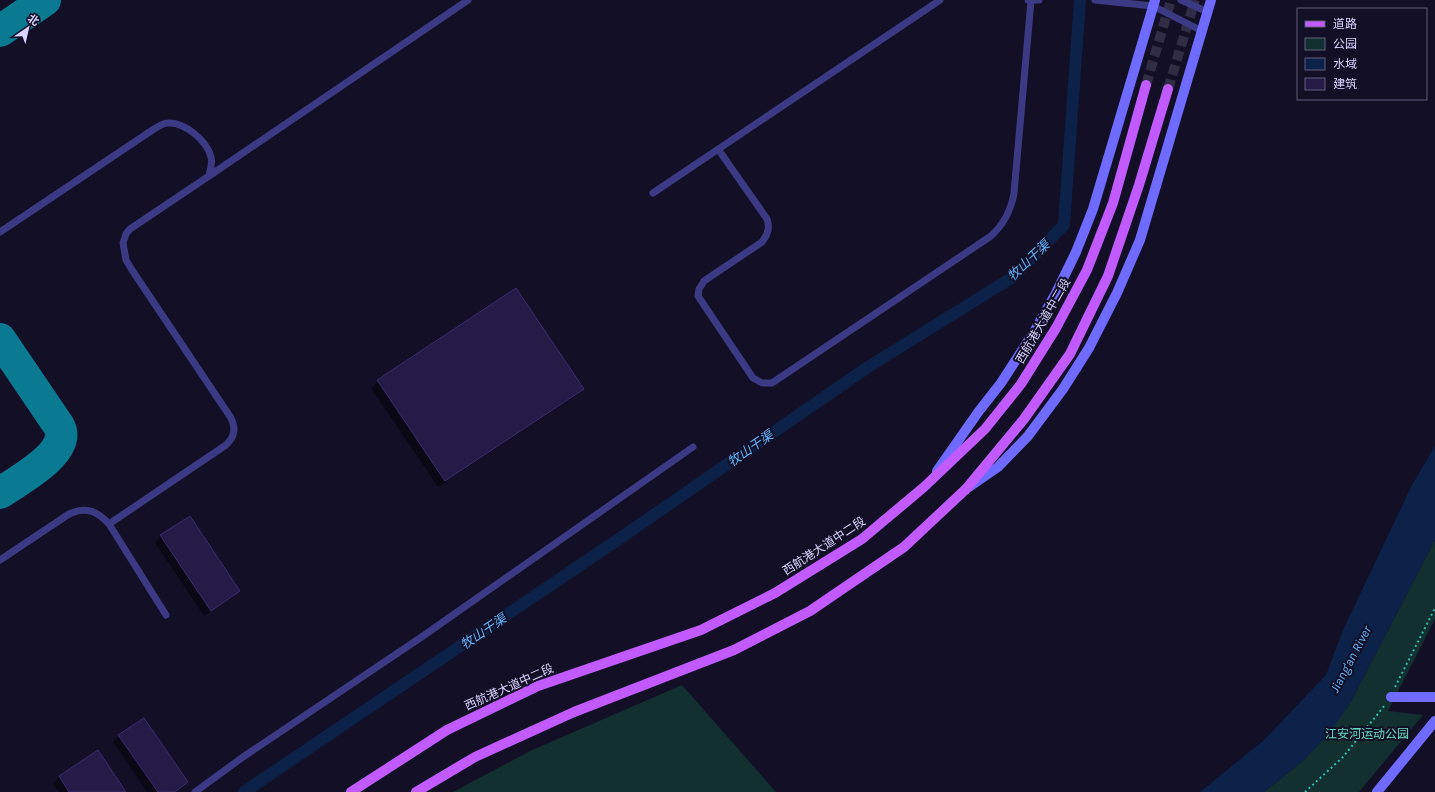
<svg xmlns="http://www.w3.org/2000/svg" width="1435" height="792" viewBox="0 0 1435 792" font-family="Karla,'Noto Sans SC',sans-serif">
<rect width="100%" height="100%" fill="#130f26"/>
<!-- green -->
<path fill="#12302f" d="M1435,540V619L1388,711L1423,715L1359,792H1264L1305,759L1349,705Z
M682,685L776,792H453L530,751Z"/>
<!-- water -->
<path fill="#0c2248" d="M1435,446V540L1349,705L1328,735L1305,759L1264,792H1200L1264,740L1326,675L1343,630L1412,485Z"/>
<!-- shadow -->
<path fill="#0007" d="M378,381L583,388L576,395L438,487L371,388Z
M161,536L239,591L233,597L204,616L155,543Z
M119,736L187,782L176,792H147L113,742Z
M98,751L124,792H59L53,784L59,777Z"/>
<g fill="none" stroke-linecap="round" stroke-linejoin="round">
<!-- canal -->
<path stroke="#0c2248" stroke-width="12" d="M244,792L616,541L868,367L1013,277L1064,225L1080,0"/>
<!-- taxiway -->
<path stroke="#0a7a92" stroke-width="32" d="M0,31L45,0
M0,339L59,426C73,452 17,481 0,493"/>
</g>
<!-- building -->
<path fill="#241b47" stroke="#3b2d73" d="M516,288L584,389L445,481L377,380Z
M190,516L240,591L211,611L160,535Z
M144,718L188,782L175,792H158L118,735Z
M98,750L126,792H69L59,776Z"/>
<g fill="none" stroke-linecap="round" stroke-linejoin="round">
<!-- primary-tunnel -->
<path stroke="#312d47" stroke-width="10" stroke-dasharray="10 5" stroke-linecap="butt" d="M1146,85L1171,0
M1168,89L1195,0"/>
<!-- path -->
<path stroke="#2fb8b0" stroke-width="2" stroke-dasharray="2 3" stroke-linecap="butt" d="M1395,687L1435,608
M1305,792L1343,757L1385,705"/>
<!-- lane -->
<path stroke="#3d3a85" stroke-width="7" d="M1028,0H1039
M1095,0L1153,6L1202,31
M1181,0L1208,12
M718,149L767,219C770,228 768,234 762,242L704,281L699,289L698,296L753,378L762,383H772L991,236C1004,224 1011,211 1014,193L1031,1
M209,176L468,0
M653,193L940,0
M0,232L154,129C159,126 163,123 168,123C185,122 207,141 211,157C213,163 210,170 209,176L130,229L126,234L123,243L126,260L132,270L231,418C236,428 235,437 226,445L109,524
M0,560L69,514C86,506 97,511 109,524L166,615
M195,792L243,757L423,636L693,447"/>
<!-- secondary -->
<path stroke="#6f6bff" stroke-width="10" d="M937,471L979,411L1001,383L1034,332L1056,293L1076,252L1093,209L1155,0
M969,487L998,467L1028,436L1063,389L1089,348L1117,293L1140,240L1211,0
M1391,697H1435
M1377,792L1435,721"/>
<!-- primary -->
<path stroke="#c25bff" stroke-width="10" d="M351,792L447,730L538,686L701,630L775,593L862,539L924,487L985,429L1021,384L1056,328L1087,270L1113,203L1146,85
M416,792L475,757L574,712L734,650L810,611L904,547L966,489L1024,419L1070,354L1108,276L1139,185L1168,89"/>
</g>
<g text-anchor="middle" stroke-width="4" stroke-linejoin="round" paint-order="stroke">
<!-- street labels -->
<g font-size="12" fill="#d9d4ff" stroke="#130f26">
<text transform="translate(1043 321) rotate(-60)" y="4">西航港大道中二段</text>
<text transform="translate(824 546) rotate(-33)" y="4">西航港大道中二段</text>
<text transform="translate(509 687) rotate(-24)" y="4">西航港大道中二段</text>
</g>
<!-- park labels -->
<g font-size="12" fill="#5fe0c0" stroke="#130f26">
<text x="1367" y="738">江安河运动公园</text>
</g>
<!-- water labels -->
<g font-size="13" font-style="italic" fill="#62b6ff" stroke="#130f26">
<text transform="translate(1028 260) rotate(-43)" y="5">牧山干渠</text>
<text transform="translate(750 448) rotate(-35)" y="5">牧山干渠</text>
<text transform="translate(483 631) rotate(-34)" y="5">牧山干渠</text>
<text transform="translate(1350 659) rotate(-62)" y="5">Jiang'an River</text>
</g>
</g>
<!-- legend -->
<rect x="1297" y="8" width="130" height="92" fill="#130f26" stroke="#625e7d"/>
<rect x="1305" y="21" width="20" height="6" fill="#c25bff" stroke="#625e7d"/>
<text x="1333" y="28" font-size="12" fill="#d9d4ff">道路</text>
<rect x="1305" y="38" width="20" height="12" fill="#12302f" stroke="#625e7d"/>
<text x="1333" y="48" font-size="12" fill="#d9d4ff">公园</text>
<rect x="1305" y="58" width="20" height="12" fill="#0c2248" stroke="#625e7d"/>
<text x="1333" y="68" font-size="12" fill="#d9d4ff">水域</text>
<rect x="1305" y="78" width="20" height="12" fill="#241b47" stroke="#625e7d"/>
<text x="1333" y="88" font-size="12" fill="#d9d4ff">建筑</text>
<!-- north arrow -->
<g transform="translate(28 28) rotate(34)" stroke="#130f26" stroke-width="3" paint-order="stroke">
<path d="M0-3L7 15L0 10L-7 15Z" fill="#d9d4ff"/>
<text y="-6" font-size="11" font-weight="bold" text-anchor="middle" fill="#d9d4ff">北</text>
</g>
</svg>
